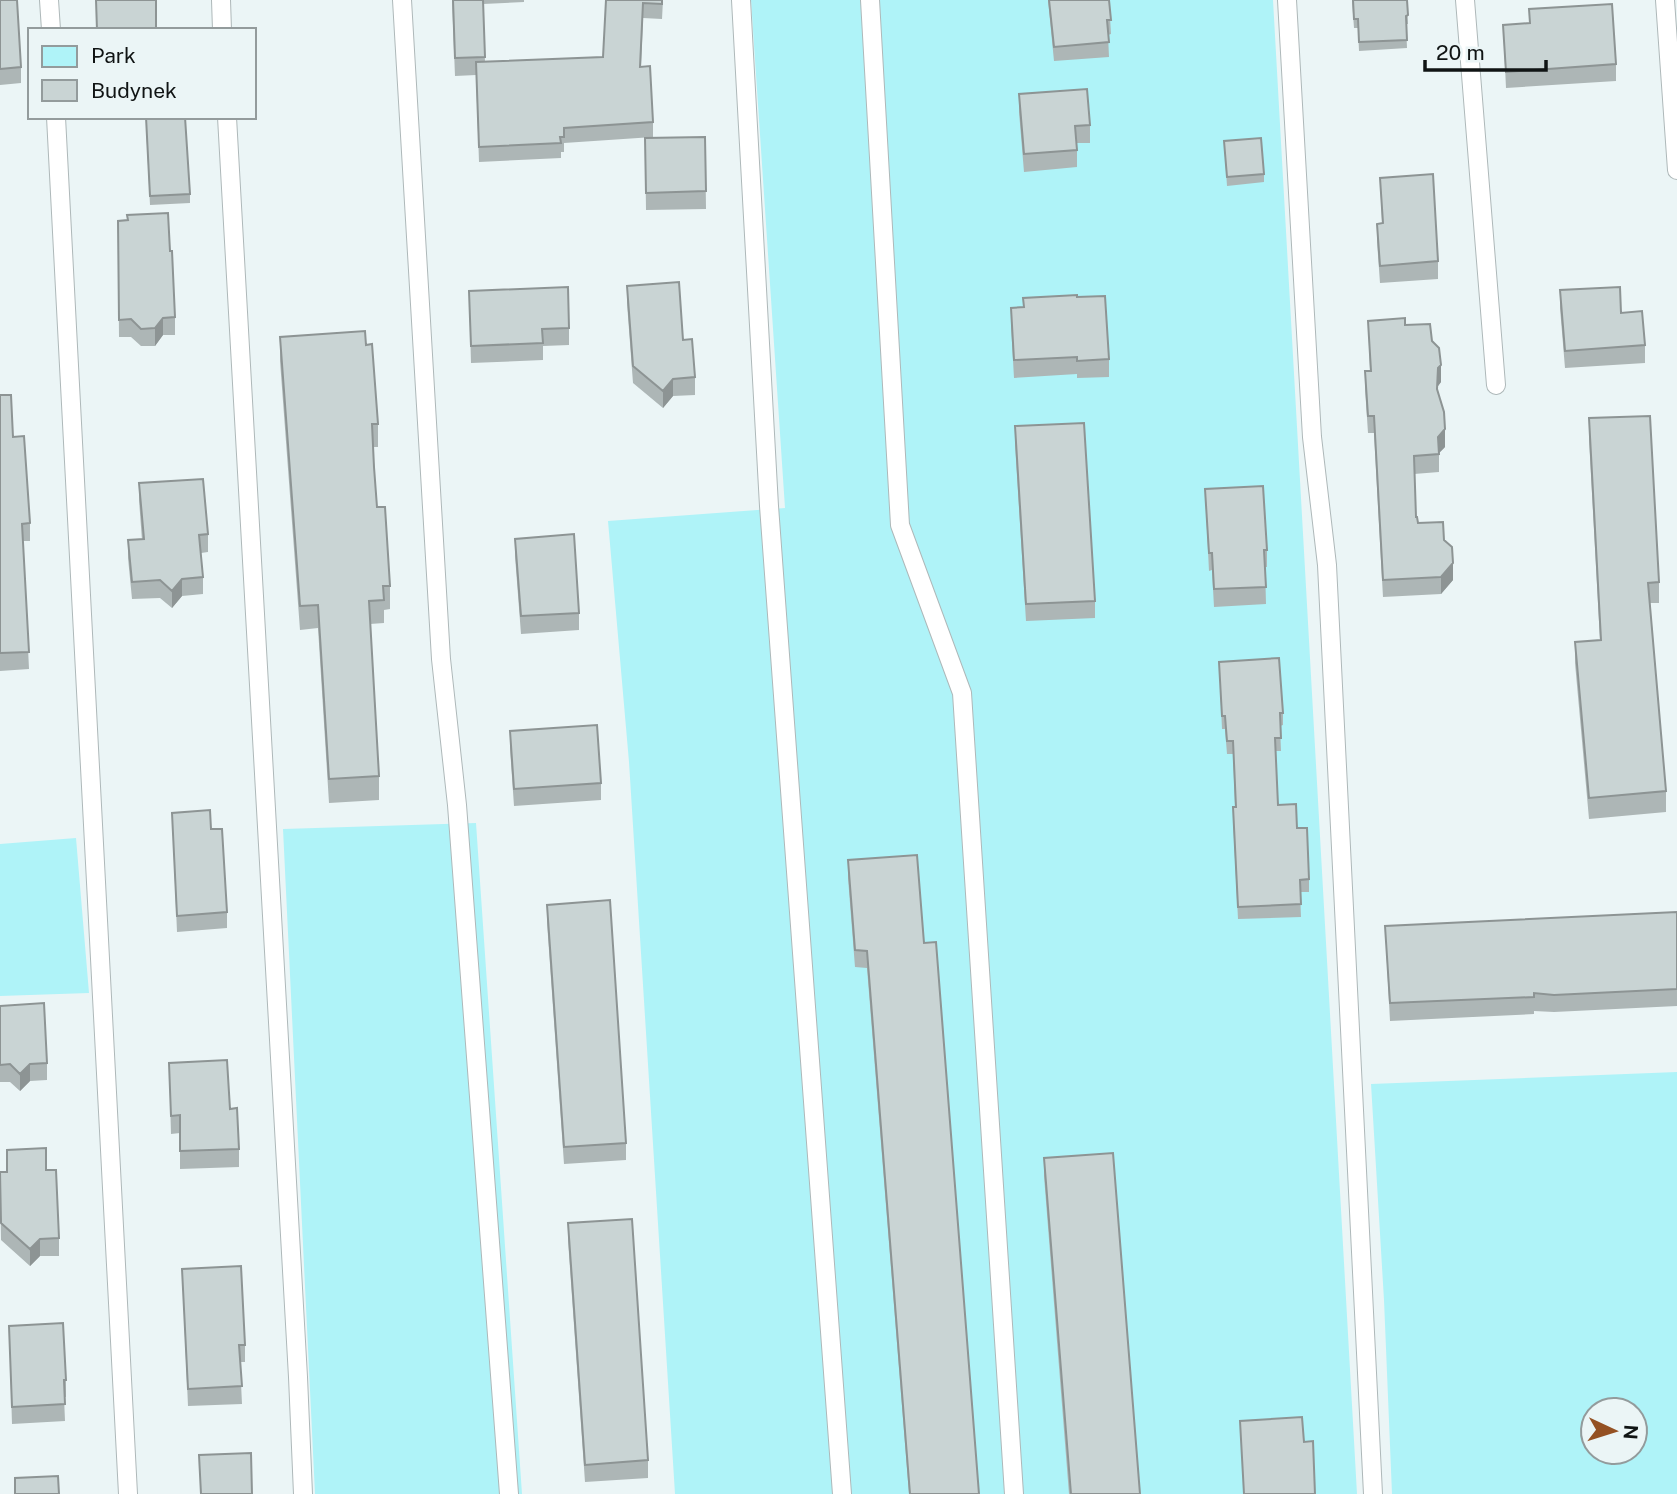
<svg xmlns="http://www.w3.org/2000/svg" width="1677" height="1494" viewBox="0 0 1677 1494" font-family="'Public Sans',sans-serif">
<rect width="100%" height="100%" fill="#ebf5f6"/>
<!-- green -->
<path fill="#aff3f8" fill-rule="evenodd" d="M751,0H1273L1357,1494H675L629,762L608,521L785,508Z
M476,823L522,1494H315L283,829Z
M76,838L89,993L0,996V844Z
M1677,1072V1494H1392L1384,1300L1371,1084ZM1593,1410H1635V1452H1593Z"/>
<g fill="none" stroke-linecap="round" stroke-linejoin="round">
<!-- lane casing -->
<g stroke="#aeb8b9" stroke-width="20">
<path id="lane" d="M49,0L51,30
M221,0L222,30
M402,0L441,659L457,805L509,1494
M741,0L769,506L842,1494
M870,0L900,525L962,693L1014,1494
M1287,0L1312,437L1327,565L1373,1494
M1465,0L1496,385
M1665,0L1677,170
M56,117L128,1494
M227,117L298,1377L303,1494"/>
</g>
<!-- lane -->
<use href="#lane" stroke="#fff" stroke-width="18"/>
</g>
<!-- wall -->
<path fill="#adb6b6" d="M0,0L21,67V83L0,85Z
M452,0H524V2L483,4L485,62L603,57L606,0H663L662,19L643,18L641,67L653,122V137L564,143V152H561V158L479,162L476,75L455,76Z
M1048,0H1109L1111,34L1108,35L1109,57L1054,61Z
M1352,0H1407L1408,24H1406L1407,48L1359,51L1358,28H1354Z
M1529,9L1616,64V81L1506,88L1503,25L1529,23Z
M1019,94L1090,125V143H1077V167L1024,172L1019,112Z
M146,126L190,194V203L150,205Z
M705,137L706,209L646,210L645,138Z
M1224,141L1264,174V182L1227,186Z
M1380,178L1438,261V279L1380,283L1377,241V224L1382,223Z
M127,215L170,251L175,317V335H163L155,346H141L131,337H119L118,221L127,220Z
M627,286L683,340L695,377V395L673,396L663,408L633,383L627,303Z
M1560,290L1645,345V363L1565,368L1560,308Z
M469,291L569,328V345L543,346V360L471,363Z
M1077,297L1109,359V377L1077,378V374L1014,378L1011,325V308L1023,307V298Z
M1368,321L1405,325L1432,341L1441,382L1438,386V392L1445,447L1439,453V472L1414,474L1416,517L1418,523L1444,540L1453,580L1441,594L1383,597L1374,433H1368L1365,388V371H1370Z
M280,337L366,345L378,424V447H373L377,507L390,586V609L384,610V623L370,624L379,776V800L329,803L318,628L300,630L280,361Z
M0,395L13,437L30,523V541H23L29,669L0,671Z
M1589,418L1659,582V603H1650L1666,791V812L1589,819L1575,663V642L1600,640L1589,439Z
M1015,426L1095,601V618L1026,621L1015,444Z
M139,483L208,534V552L201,553L203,577V594L182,596L172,608L160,598L132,599L128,558V540H142L139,500Z
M1205,489L1267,550V567H1265L1266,604L1214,607L1212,570L1209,571Z
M515,539L579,613V630L521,634L515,556Z
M1219,662L1283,713V725L1280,726L1281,751H1276L1278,805L1297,828L1309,879V892H1300L1301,917L1238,919L1233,820V807H1235L1233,754H1227L1225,729H1222Z
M510,731L601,783V800L514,806L510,748Z
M172,813L211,829L227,912V928L177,932Z
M848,860L924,943L979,1494H909L867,968L855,967L848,878Z
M547,905L626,1143V1160L564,1164L547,922Z
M1677,912V1006L1554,1012L1534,1011V1014L1390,1021L1385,926Z
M0,1006L47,1063V1080L30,1081L20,1091L10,1082H0Z
M169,1063L230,1109L239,1149V1167L180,1169V1133L171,1134Z
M1044,1158L1140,1494H1069L1044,1176Z
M46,1170L59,1238V1256H40L30,1266L1,1240L0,1172Z
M568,1223L648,1460V1478L585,1482L568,1240Z
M182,1269L245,1345V1362H240L242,1404L188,1406Z
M9,1326L66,1380V1397H64L65,1421L12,1424Z"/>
<!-- shaded-wall -->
<path fill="#8d9494" d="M163,318V335L155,346V328Z
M1441,365V382L1438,386L1437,406L1438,368Z
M673,379V396L663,408V391Z
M1445,429V447L1438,454V437Z
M1453,563V580L1441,594V577Z
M182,579V596L172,608V591Z
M30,1064V1081L20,1091V1074Z
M40,1239V1256L30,1266V1249Z"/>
<!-- building -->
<path fill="#c9d4d4" stroke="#8d9494" stroke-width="2" d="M0,0H17L21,67L0,69Z
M96,0H156V30H97Z
M453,0H483L485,57L455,58Z
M606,0H662V4L643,3L640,67L650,66L653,122L564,128V137H560L561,143L479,147L476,62L603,57Z
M1049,0H1109L1111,20H1107L1109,42L1054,47Z
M1353,0H1407L1408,15L1406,16L1407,40L1359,42L1358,19H1354Z
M1612,4L1616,64L1506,72L1503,25L1530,23L1529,9Z
M1087,89L1090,125L1075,126L1077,150L1024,154L1019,94Z
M146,117H185L190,194L150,196Z
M705,137L706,191L646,193L645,138Z
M1261,138L1264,174L1227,177L1224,141Z
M1433,174L1438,261L1380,266L1377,224L1383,223L1380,178Z
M168,213L170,251H172L175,317L163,318L155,328L141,329L131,319L119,320L118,221L128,220L127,215Z
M679,282L683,340L692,339L695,377L673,379L663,391L633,366L627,286Z
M568,287L569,328L542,329L543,343L471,346L469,291Z
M1620,287L1621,313L1642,311L1645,345L1565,351L1560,290Z
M1077,295V297L1105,296L1109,359L1077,361V357L1014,360L1011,308L1024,307L1023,298Z
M1405,318V325L1430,324L1432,341L1439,348L1441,365L1438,368L1437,389L1444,412L1445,429L1438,437L1439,454L1414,456L1416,517H1417L1418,523L1443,522L1444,540L1452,547L1453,563L1441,577L1383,580L1374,416H1368L1365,371H1371L1368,321Z
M365,331L366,345L372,344L378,424H372L374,467L377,507H385L390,586H383L384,600L369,601L379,776L329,779L318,605L300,606L280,337Z
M0,395H11L13,437L24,436L30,523L22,524L29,652L0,653Z
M1650,416L1659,582L1648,583L1666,791L1589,798L1575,642L1601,640L1589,418Z
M1084,423L1095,601L1026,604L1015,426Z
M203,479L208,534L199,535L203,577L182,579L172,591L160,580L132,582L128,540L144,539L139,483Z
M1263,486L1267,550H1264L1266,587L1214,589L1212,553H1209L1205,489Z
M574,534L579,613L521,616L515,539Z
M1279,658L1283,713H1280L1281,738H1275L1278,805L1296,804L1297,828H1307L1309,879L1300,880L1301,904L1238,907L1233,807H1236L1233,741H1227L1225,716H1222L1219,662Z
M597,725L601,783L514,789L510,731Z
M210,810L211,829H222L227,912L177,916L172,813Z
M917,855L924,943L936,942L979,1494H910L867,951L855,950L848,860Z
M610,900L626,1143L564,1147L547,905Z
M1677,912V989L1554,995L1534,993V997L1390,1003L1385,926Z
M44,1003L47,1063L30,1064L20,1074L10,1064L0,1065V1006Z
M227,1060L230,1109L237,1108L239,1149L180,1151V1115L171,1116L169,1063Z
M46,1148V1170H56L59,1238L40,1239L30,1249L1,1223L0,1172H7V1150Z
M1113,1153L1140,1494H1071L1044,1158Z
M632,1219L648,1460L585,1465L568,1223Z
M241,1266L245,1345H239L242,1386L188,1389L182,1269Z
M63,1323L66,1380H64L65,1404L12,1407L9,1326Z
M1302,1417L1304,1442L1313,1441L1315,1494H1244L1240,1421Z
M251,1453L252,1494H201L199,1455Z
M58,1476L59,1494H15V1478Z"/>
<!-- legend -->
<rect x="28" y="28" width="228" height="91" fill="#ebf5f6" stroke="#939b9c" stroke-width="2"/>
<rect x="42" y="46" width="35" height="21" fill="#aff3f8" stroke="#939b9c" stroke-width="2"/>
<text x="91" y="63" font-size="21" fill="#101414">Park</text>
<rect x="42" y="80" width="35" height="21" fill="#c9d4d4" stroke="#939b9c" stroke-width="2"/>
<text x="91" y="98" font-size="21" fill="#101414">Budynek</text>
<!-- north arrow -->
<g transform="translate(1614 1431) rotate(94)"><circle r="33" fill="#ebf5f6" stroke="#939b9c" stroke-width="2"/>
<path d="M0-5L12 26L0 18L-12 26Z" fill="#945123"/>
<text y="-10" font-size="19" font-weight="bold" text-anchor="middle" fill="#101414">N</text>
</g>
<!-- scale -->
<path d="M1425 60v10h121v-10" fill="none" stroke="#101414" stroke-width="3.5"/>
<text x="1436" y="60" font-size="21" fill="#101414" stroke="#ebf5f6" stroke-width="5" paint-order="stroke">20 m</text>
</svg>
